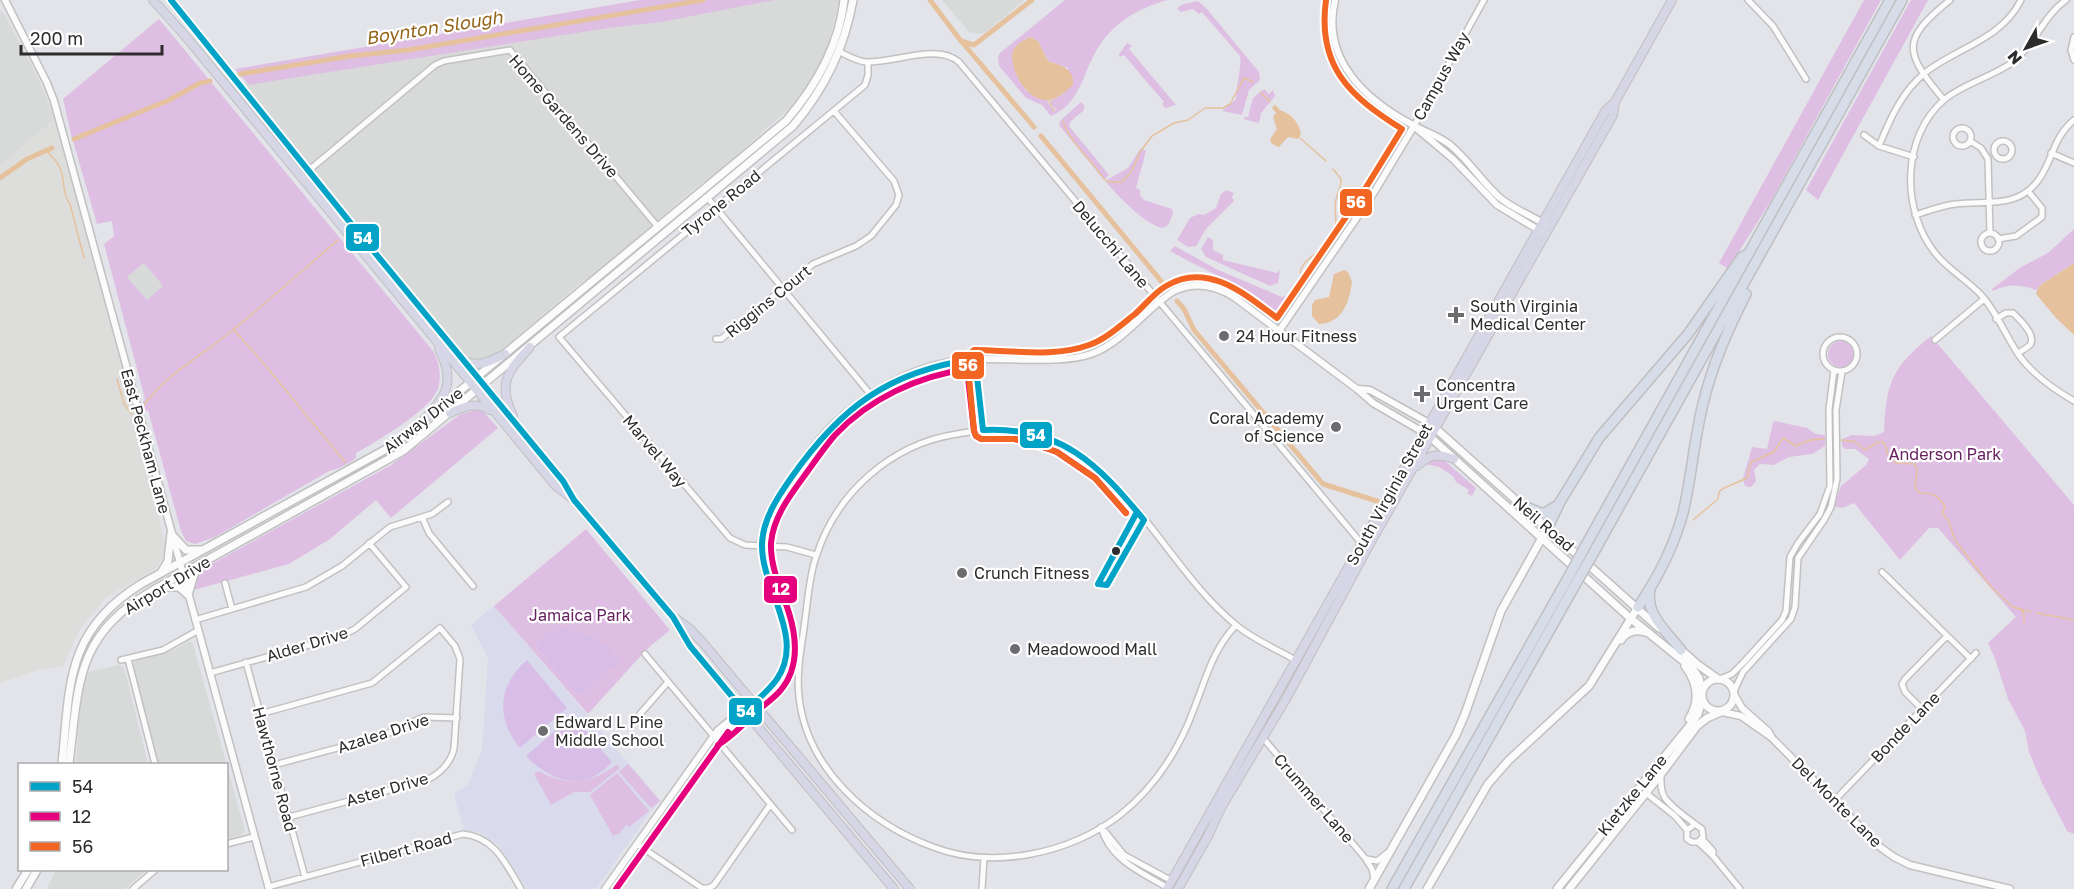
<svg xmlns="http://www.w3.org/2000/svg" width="2074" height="889" viewBox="0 0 2074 889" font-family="'Golos Text',sans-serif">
<rect width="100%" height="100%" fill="#e3e4ea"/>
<!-- industrial -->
<path fill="#d7dad9" d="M751,0H840L827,49L813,78L801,95L795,104L751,142L731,161L694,189L598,272L578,285L504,348L492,356L478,360L469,359L464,355L242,83Z
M942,0H1025L986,32L980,34L969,32Z
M0,9L6,16L40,82L55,119L0,165Z
M144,263L163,286L147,300L127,277Z
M190,641L193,644L245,831L242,835L227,839L226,764H159L132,665L135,661L173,650Z
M119,665L124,667L148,764H76L81,693L89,672Z
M56,870H147L125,889H47Z"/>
<!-- education -->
<path fill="#d9daeb" d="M494,606L661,801L654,807L596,889H527L499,845L479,832L464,830L454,794L468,785L482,749L488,658L471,625Z"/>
<!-- airport -->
<path fill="#dddedb" d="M55,119L137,421L165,544L163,558L155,569L106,598L80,629L63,666L39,670L0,683V165Z"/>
<!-- green -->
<path fill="#debfe3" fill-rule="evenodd" d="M640,0H775L661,22L608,28L254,84L249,85L235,69Z
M1065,0H1168C1137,8 1110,25 1095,53C1082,77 1079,104 1051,116L1042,105L1026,98L999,66L998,57L1000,53ZM1038,41L1048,61L1068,68L1063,94L1051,100V104L1056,110L1054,112L1047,100L1037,97L1025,90Z
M1864,0H1881L1772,199L1728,269L1719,263Z
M1911,0H1928L1818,200L1806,190Z
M1198,1L1206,8L1259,72L1260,80L1249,90L1242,115L1222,111L1236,99C1236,86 1242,66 1240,56L1202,12L1199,14L1193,9L1181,12L1177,9L1181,5Z
M159,19L433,351C440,362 442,380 437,391C428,411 376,442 356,453V458C348,464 339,469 329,471L215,537L195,544L186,541L181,531L148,410L143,412L141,405L145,399L104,244L114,236L112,221L97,224L71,134L63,99ZM144,263L163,286L147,300L127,277Z
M1127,43L1132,46L1129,49L1176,105L1165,108L1162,104L1164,102L1124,55L1119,57V54Z
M1264,89L1269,94L1273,90L1275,96L1261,113L1259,123L1244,119V117H1248L1253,98Z
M1081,102L1084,105V110L1070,122L1069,126L1109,175L1104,180L1059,125L1060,121Z
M1141,148L1146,151L1136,188L1140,190V195L1144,200L1172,209L1173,214L1168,225L1163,228C1146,226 1117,195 1105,181L1128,168Z
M1226,190L1234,193L1232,197L1234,201L1206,229L1196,246L1188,247L1177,240L1190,218L1198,214L1204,215L1216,208L1221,194Z
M2074,229V263L2039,286L2037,290C2019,285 2010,283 1993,291L1992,289L2021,267L2048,253Z
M1208,237L1213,240V250L1223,255V260L1277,273L1280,270L1278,283L1270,286L1206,257L1201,249Z
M1175,246L1216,269L1282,297L1288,295C1289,304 1287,315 1277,318C1249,286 1206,272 1170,251Z
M1931,336L2074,505V834L2067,831L2042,783L2029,752L2025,731L2008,699L1995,659L1988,643L2016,617L1938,528H1929L1900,560L1854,503L1842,508L1834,506L1841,486L1866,465L1869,459L1855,449H1845L1842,446V439L1852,435L1874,436L1884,432C1886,383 1892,367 1931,336Z
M1828 354a13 13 0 1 1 26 0a13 13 0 1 1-26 0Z
M479,409L482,410L498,428L391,518L376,500L330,539L289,564L194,590C194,581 200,572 208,566L391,465L461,414Z
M1775,421L1807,428L1816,434L1825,435V446L1812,454L1789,457L1774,465L1760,464L1754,470L1756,481L1751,487L1745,486L1743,479L1752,447L1767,449L1773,422Z
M1431,459L1445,461L1476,488L1472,496L1467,493L1469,490L1456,482L1453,476L1439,467L1425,464Z
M586,529L670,630L647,649L588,714L494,606Z
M617,764L620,768L590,792H574L551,805L534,774L538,771C567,786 591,785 617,764Z
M628,764L660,801L651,808L619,772Z
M617,773L649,811L629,827L626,825L620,833L613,836L590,795Z"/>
<!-- pitch -->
<path fill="#d8bee7" d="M559,630C584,628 605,642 620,661L581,694H577L536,646L550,633Z
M527,660L567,708L520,748C496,719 497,686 527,660Z
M571,717H574L612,762C608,766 603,771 598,774C574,791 542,774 526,756Z"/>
<!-- water -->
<path fill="#e5c29d" d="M1031,37L1038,41L1048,61C1062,66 1074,68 1073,85C1066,91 1058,99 1049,100C1028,102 1012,74 1012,56C1012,46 1023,40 1031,37Z
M1278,110C1290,112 1299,122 1301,134L1298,139L1288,137L1279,147L1272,144L1270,139L1277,129L1273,117Z
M2074,263V335L2056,318L2036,294L2039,286Z
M1344,270L1348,272L1352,282C1349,302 1343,323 1319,324L1312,316V305L1315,300L1329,297L1334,274Z"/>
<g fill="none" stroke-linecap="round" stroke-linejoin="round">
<!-- stream -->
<path stroke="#e5c29d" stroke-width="1.5" d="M1260,92L1270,102
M1049,100L1054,111
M1063,121C1071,144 1091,159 1104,179L1108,182H1122L1132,171L1140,152L1152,136L1174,123L1188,120L1205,108H1223L1230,104L1244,78L1253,82
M1300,138L1326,161
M46,150C50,156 56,159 59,166C66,178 61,193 70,204L84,258
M1327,241C1340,230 1335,220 1335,206C1335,198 1340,190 1341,182V179L1333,169
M1300,273C1301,261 1316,256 1322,246
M233,329L264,364L345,462
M117,379L124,404L132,414
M142,408C163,376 204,354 233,330C268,301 303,270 338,240
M1841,440L1854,441L1865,450L1878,442H1883C1887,447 1886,449 1888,455C1893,467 1906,462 1915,464L1917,470L1915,487L1919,493C1933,493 1939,495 1945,507L1942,513L1948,520L1955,540L1992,588L2013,607L2031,612
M1693,520L1718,499L1719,492L1722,489L1747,478L1751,462L1774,452L1783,438L1796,446L1810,440L1824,439
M2022,610L2024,615V623
M2036,613L2074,620"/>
<!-- canal -->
<path stroke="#e5c29d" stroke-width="5" d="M930,0L961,41L974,45L1032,0
M962,42L1034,127
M240,74L350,56L408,50L703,0
M1275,108L1277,110
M1041,136L1166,287
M74,139L169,100L200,83L210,81
M0,178L27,159L52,148
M1177,301L1184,309L1194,330L1323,484L1380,502"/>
<!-- minor casing -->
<g stroke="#c1c1c2" stroke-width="8">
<path id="minor" d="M1748,0L1773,26L1806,79
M2066,0C2043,16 2035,45 2013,62C1992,77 1965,83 1945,99C1901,136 1901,210 1935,253C1948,270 1968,280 1982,296C1997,313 2006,336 2018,354C2032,374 2053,389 2074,401
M2074,37L2071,50L2074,60
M840,52C848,56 856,61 866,62C895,63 937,43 959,62L1362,544
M1944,100C1905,53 1899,41 1950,0
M1414,126L1484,0
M1953 137a9 9 0 1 1 18 0a9 9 0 1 1-18 0Z
M1864,135L1879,146L1914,157
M1970,141L1981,148L1988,159L1990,233
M1994 150a9 9 0 1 1 18 0a9 9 0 1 1-18 0Z
M1879,146C1890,119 1902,91 1926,72C1957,48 2002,39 2021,0
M2051,153L2074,163
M308,171L435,65L444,61L510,50L658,227
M707,197L871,395
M1915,215C1928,211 1941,206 1955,204C1984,200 2016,209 2037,182C2053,162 2052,138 2074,120
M1981 242a9 9 0 1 1 18 0a9 9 0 1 1-18 0Z
M1998,239L2016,236L2042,217V208L2028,191
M1996,319L2006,313H2013C2019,319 2037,335 2030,345C2027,348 2021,351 2018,353
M1823 354a17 17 0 1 1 34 0a17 17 0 1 1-34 0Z
M716,339H721L813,264L856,246L871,236L896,205L899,195L894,181L834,111
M1935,340L1984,299
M975,359L983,430
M422,517L429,533L473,586
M816,555L787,547L745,545L730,538L559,337L865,85L868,75V62
M1882,572L1971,659
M225,583L232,609
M195,620L306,587L342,566L390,527L432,514L448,502
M1236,625C1213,650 1207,675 1195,706C1180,748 1155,787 1120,815C1069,854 993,870 933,847C868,823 807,769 799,697C796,671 802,645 805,620C808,599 809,577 816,557C836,493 891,444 957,434C981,430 1004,426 1027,432C1126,456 1164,566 1236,625C1254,640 1277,649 1297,661
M645,654L792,830
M128,659L155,764
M121,660L163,650L197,631
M246,662L305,877
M210,673L341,636L355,629L406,587L369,543
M1720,679L1732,674L1743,663L1782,620L1786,611L1790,557L1798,543L1820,514L1830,486L1829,409L1834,370
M1734,691L1743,672L1791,619L1795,607L1798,558L1824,520L1831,507L1837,479L1836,410L1842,371
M1922,709L1905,692L1902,684L1905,679L1947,636
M260,714L372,683L440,628L455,646L460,659L454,749C450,764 441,773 427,780L289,817
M640,714L668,682
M1263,738L1365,858L1372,869L1374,879
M274,765L382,736L424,717L457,718
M1661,774C1661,782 1660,791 1665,798C1674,810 1690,820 1702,829L1703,837L1698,842
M1646,793L1675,816L1687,830
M1834,801L1976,653
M1694,825L1687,830V839L1692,842H1698L1713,856L1740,889
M1101,827C1110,860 1141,872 1168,888
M1103,829L1124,855L1172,881
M1702,839L1713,851V856
M226,844L254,837
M637,844L702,888H709L714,885L770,805
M1367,859L1377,861L1387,853
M268,887L463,834C495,837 506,864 521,889
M133,889L155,870
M982,889L984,858"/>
</g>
<!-- tertiary casing -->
<g stroke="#c1c1c2" stroke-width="9">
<path id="tertiary" d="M5,0L47,83L54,101L269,889
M1335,0C1321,59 1365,100 1413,125C1425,132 1437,135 1449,144C1468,159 1481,181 1499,197C1513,209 1531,215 1546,225
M1416,128L1453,159L1497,205L1545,234
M1279,331L1373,194L1414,126
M1358,389L1370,390L1429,423
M1735,696L1742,708L1768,731L1771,736
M1722,712L1741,716L1771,737L1880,847L1894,857L1910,865L2010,889
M714,737C730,729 742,714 755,702C765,692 776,684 782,671C807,612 728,568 780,494C796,470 813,445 833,425C870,388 925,360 978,359C1009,358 1063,364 1091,354C1124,342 1145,309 1174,291C1195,281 1215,285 1234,297L1357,389L1373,403L1423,432
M605,889L718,730L745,708"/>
</g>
<!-- secondary casing -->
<g stroke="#c1c1c2" stroke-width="10">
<path id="secondary" d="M432,414L786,121C816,86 839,46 844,0
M1433,426L1659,628
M1428,435L1630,618L1692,668L1699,678L1702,691
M171,534L186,550H201
M162,571L168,561L171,533
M163,587H179L188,595L194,574L202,565
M1621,640C1627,631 1635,629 1645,632
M1678,647L1697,664L1718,679
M1685,666C1698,683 1700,701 1689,719
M1702 695a16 16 0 1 1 32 0a16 16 0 1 1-32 0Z
M62,764C70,686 65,631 141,584L390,447L423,421
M69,764C79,682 75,635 155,589L403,451L793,126C825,88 844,49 853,0
M16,889L28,870
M26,889L37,870
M1369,889L1456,735L1465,714L1501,611L1548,527
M1427,889L1488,784L1509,760L1589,686L1638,607
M1557,889L1691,724L1698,714L1702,700
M1569,889L1661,774L1697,726L1707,718L1721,712"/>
</g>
<!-- primary casing -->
<g stroke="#bfbfc1" stroke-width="10">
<path id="primary" d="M153,0L187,38L555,485L573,499
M171,0L357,231L563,481L574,500L673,617L690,646L894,889
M464,361C480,368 490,361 505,354
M450,413C463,407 476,401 490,410
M513,416C497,383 508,371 530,347
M421,423C445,397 457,384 439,349
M1417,466C1430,454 1438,453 1454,459
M675,618L690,629L703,643L910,889
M1167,889L1606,110L1615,102L1672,0
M1178,889L1208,836L1221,808L1286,699L1367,549L1613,115L1615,102"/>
</g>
<!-- motorway casing -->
<g stroke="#bfbfc1" stroke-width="12">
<path id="motorway" d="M1524,506L1543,514L1556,506
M1548,527L1560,502L1599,438L1688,334L1742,257L1748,254
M1586,545L1890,0
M1594,552L1902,0
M1650,591C1645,614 1668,633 1681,650
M1638,607C1657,579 1674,546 1683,513C1692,476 1694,437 1704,400C1713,363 1728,329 1746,294
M1392,889L1568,578
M1404,889L1575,585"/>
</g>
<!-- minor -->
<use href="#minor" stroke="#fbfbfc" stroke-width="5"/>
<!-- tertiary -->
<use href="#tertiary" stroke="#fbfbfc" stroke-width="6"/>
<!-- secondary -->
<use href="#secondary" stroke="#fbfbfc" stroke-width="7"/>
<!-- primary -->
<use href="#primary" stroke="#d7d6e6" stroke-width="8"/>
<!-- motorway -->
<use href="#motorway" stroke="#d6dce8" stroke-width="9"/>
<!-- motorway-bridge casing -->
<g stroke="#bfbfc1" stroke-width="12" stroke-linecap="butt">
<path id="motorway-bridge" d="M1568,578L1586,545
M1575,585L1594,552"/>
</g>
<!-- motorway-bridge -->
<use href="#motorway-bridge" stroke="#d6dce8" stroke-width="9"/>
<!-- bus-1 casing -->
<g stroke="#fff" stroke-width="10">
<path id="bus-1" d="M171,0L357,231L563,481L574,500L673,617L690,646L745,712C755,701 768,692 777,679C806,637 761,589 762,544C763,519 777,498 791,478C840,408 888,371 975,359L983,430C1061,426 1098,464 1144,520L1107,585L1098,584L1137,512"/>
</g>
<!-- bus-2 casing -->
<g stroke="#fff" stroke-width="10">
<path id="bus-2" d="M718,745C733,736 744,724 756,712C764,705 773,699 780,691C799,669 797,639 789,613C782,590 770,568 771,543C773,519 788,498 802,479C813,464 823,449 835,435C869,399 918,376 967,369L974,431L976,436L981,439H1014L1029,442L1057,452L1095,478L1126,513
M616,889L728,732"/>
</g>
<!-- bus-3 casing -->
<g stroke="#fff" stroke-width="10">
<path id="bus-3" d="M1126,513L1095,478L1057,452L1029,442L1014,439H981L976,436L974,431L967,356L974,350C1011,350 1054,358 1089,345C1106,339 1121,325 1135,314C1145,305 1154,293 1166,286C1207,261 1245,294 1277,318L1365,189L1402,129C1349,96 1317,66 1326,0"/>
</g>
<!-- bus-1 -->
<use href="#bus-1" stroke="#02a3c6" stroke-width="6"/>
<!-- bus-2 -->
<use href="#bus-2" stroke="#e5007d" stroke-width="6"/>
<!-- bus-3 -->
<use href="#bus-3" stroke="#f26522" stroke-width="6"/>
</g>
<!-- markers -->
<g fill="#6c6c6e" stroke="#fff" stroke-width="2">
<path d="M1453 306h6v6h6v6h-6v6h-6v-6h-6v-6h6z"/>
<circle cx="1224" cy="336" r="6"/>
<path d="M1419 385h6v6h6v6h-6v6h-6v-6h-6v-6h6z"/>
<circle cx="1336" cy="427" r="6"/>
<circle cx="962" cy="573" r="6"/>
<circle cx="1015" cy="649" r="6"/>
<circle cx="543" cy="731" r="6"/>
</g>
<circle fill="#2c2c2c" stroke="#fff" stroke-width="2" cx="1116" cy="551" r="5"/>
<g text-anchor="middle" stroke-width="4.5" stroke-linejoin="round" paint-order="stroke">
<!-- street labels -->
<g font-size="16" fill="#2c2c2c" stroke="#fff">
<text transform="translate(1441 76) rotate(-61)" y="6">Campus Way</text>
<text transform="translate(564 116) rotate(49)" y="6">Home Gardens Drive</text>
<text transform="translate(721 203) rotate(-39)" y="6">Tyrone Road</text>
<text transform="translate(1111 244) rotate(50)" y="6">Delucchi Lane</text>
<text transform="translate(768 301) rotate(-39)" y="6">Riggins Court</text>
<text transform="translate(423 420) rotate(-38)" y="6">Airway Drive</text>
<text transform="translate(146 441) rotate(75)" y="6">East Peckham Lane</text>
<text transform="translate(655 451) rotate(50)" y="6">Marvel Way</text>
<text transform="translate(1389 494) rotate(-61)" y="6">South Virginia Street</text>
<text transform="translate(1544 524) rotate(41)" y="6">Neil Road</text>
<text transform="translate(167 585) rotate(-31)" y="6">Airport Drive</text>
<text transform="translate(307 644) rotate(-17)" y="6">Alder Drive</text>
<text transform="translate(1905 727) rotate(-46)" y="6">Bonde Lane</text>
<text transform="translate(383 733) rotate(-18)" y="6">Azalea Drive</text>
<text transform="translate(275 769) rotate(75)" y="6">Hawthorne Road</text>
<text transform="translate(387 789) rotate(-16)" y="6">Aster Drive</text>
<text transform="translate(1632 795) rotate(-51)" y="6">Kietzke Lane</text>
<text transform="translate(1314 798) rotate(49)" y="6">Crummer Lane</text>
<text transform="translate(1837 802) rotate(45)" y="6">Del Monte Lane</text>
<text transform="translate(406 849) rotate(-15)" y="6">Filbert Road</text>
</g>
<!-- poi labels -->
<g font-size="16" fill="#2c2c2c" stroke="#fff" text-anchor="start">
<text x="1470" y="312">South Virginia<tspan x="1470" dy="18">Medical Center</tspan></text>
<text x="1236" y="342">24 Hour Fitness</text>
<text x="1436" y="391">Concentra<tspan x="1436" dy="18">Urgent Care</tspan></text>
<text x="1324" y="424" text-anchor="end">Coral Academy<tspan x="1324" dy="18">of Science</tspan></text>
<text x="974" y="579">Crunch Fitness</text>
<text x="1027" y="655">Meadowood Mall</text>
<text x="555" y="728">Edward L Pine<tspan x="555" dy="18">Middle School</tspan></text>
</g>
<!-- park labels -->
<g font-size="16" fill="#652160" stroke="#fff">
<text x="1945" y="460">Anderson Park</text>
<text x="580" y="621">Jamaica Park</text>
</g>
<!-- water labels -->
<g font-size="18" font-style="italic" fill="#946418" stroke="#fff">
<text transform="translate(434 28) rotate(-9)" y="6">Boynton Slough</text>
</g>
</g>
<g stroke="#fff" stroke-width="2">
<rect x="1339" y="188" width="34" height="29" rx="6" fill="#f26522"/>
<rect x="345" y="223" width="35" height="29" rx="6" fill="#02a3c6"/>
<rect x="951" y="351" width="34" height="29" rx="6" fill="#f26522"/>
<rect x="1019" y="421" width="34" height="28" rx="6" fill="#02a3c6"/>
<rect x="763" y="575" width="35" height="29" rx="6" fill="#e5007d"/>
<rect x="728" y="697" width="35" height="29" rx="6" fill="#02a3c6"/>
</g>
<g font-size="16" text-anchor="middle" font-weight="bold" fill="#fff">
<text x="1356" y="208">56</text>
<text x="363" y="244">54</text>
<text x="968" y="371">56</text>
<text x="1036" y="441">54</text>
<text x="781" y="595">12</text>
<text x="746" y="717">54</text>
</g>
<!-- legend -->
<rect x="18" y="763" width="210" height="108" fill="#ffffff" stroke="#ababab" stroke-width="1.5"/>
<rect x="30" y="782" width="30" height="9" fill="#02a3c6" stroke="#ababab" stroke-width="1.5"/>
<text x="72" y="793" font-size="18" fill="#2c2c2c">54</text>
<rect x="30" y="812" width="30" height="9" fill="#e5007d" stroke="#ababab" stroke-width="1.5"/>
<text x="72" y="823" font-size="18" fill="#2c2c2c">12</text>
<rect x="30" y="842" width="30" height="9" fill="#f26522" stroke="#ababab" stroke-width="1.5"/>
<text x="72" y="853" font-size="18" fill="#2c2c2c">56</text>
<!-- north arrow -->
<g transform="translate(2026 48) rotate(230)" stroke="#ffffff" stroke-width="4.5" paint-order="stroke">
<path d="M0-4.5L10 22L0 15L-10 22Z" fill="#2c2c2c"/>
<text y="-9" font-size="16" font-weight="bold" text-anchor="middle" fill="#2c2c2c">N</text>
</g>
<!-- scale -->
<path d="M21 45v9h141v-9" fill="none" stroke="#2c2c2c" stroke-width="3"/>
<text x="30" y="45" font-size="18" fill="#2c2c2c" stroke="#ffffff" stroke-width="4.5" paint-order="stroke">200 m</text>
</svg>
